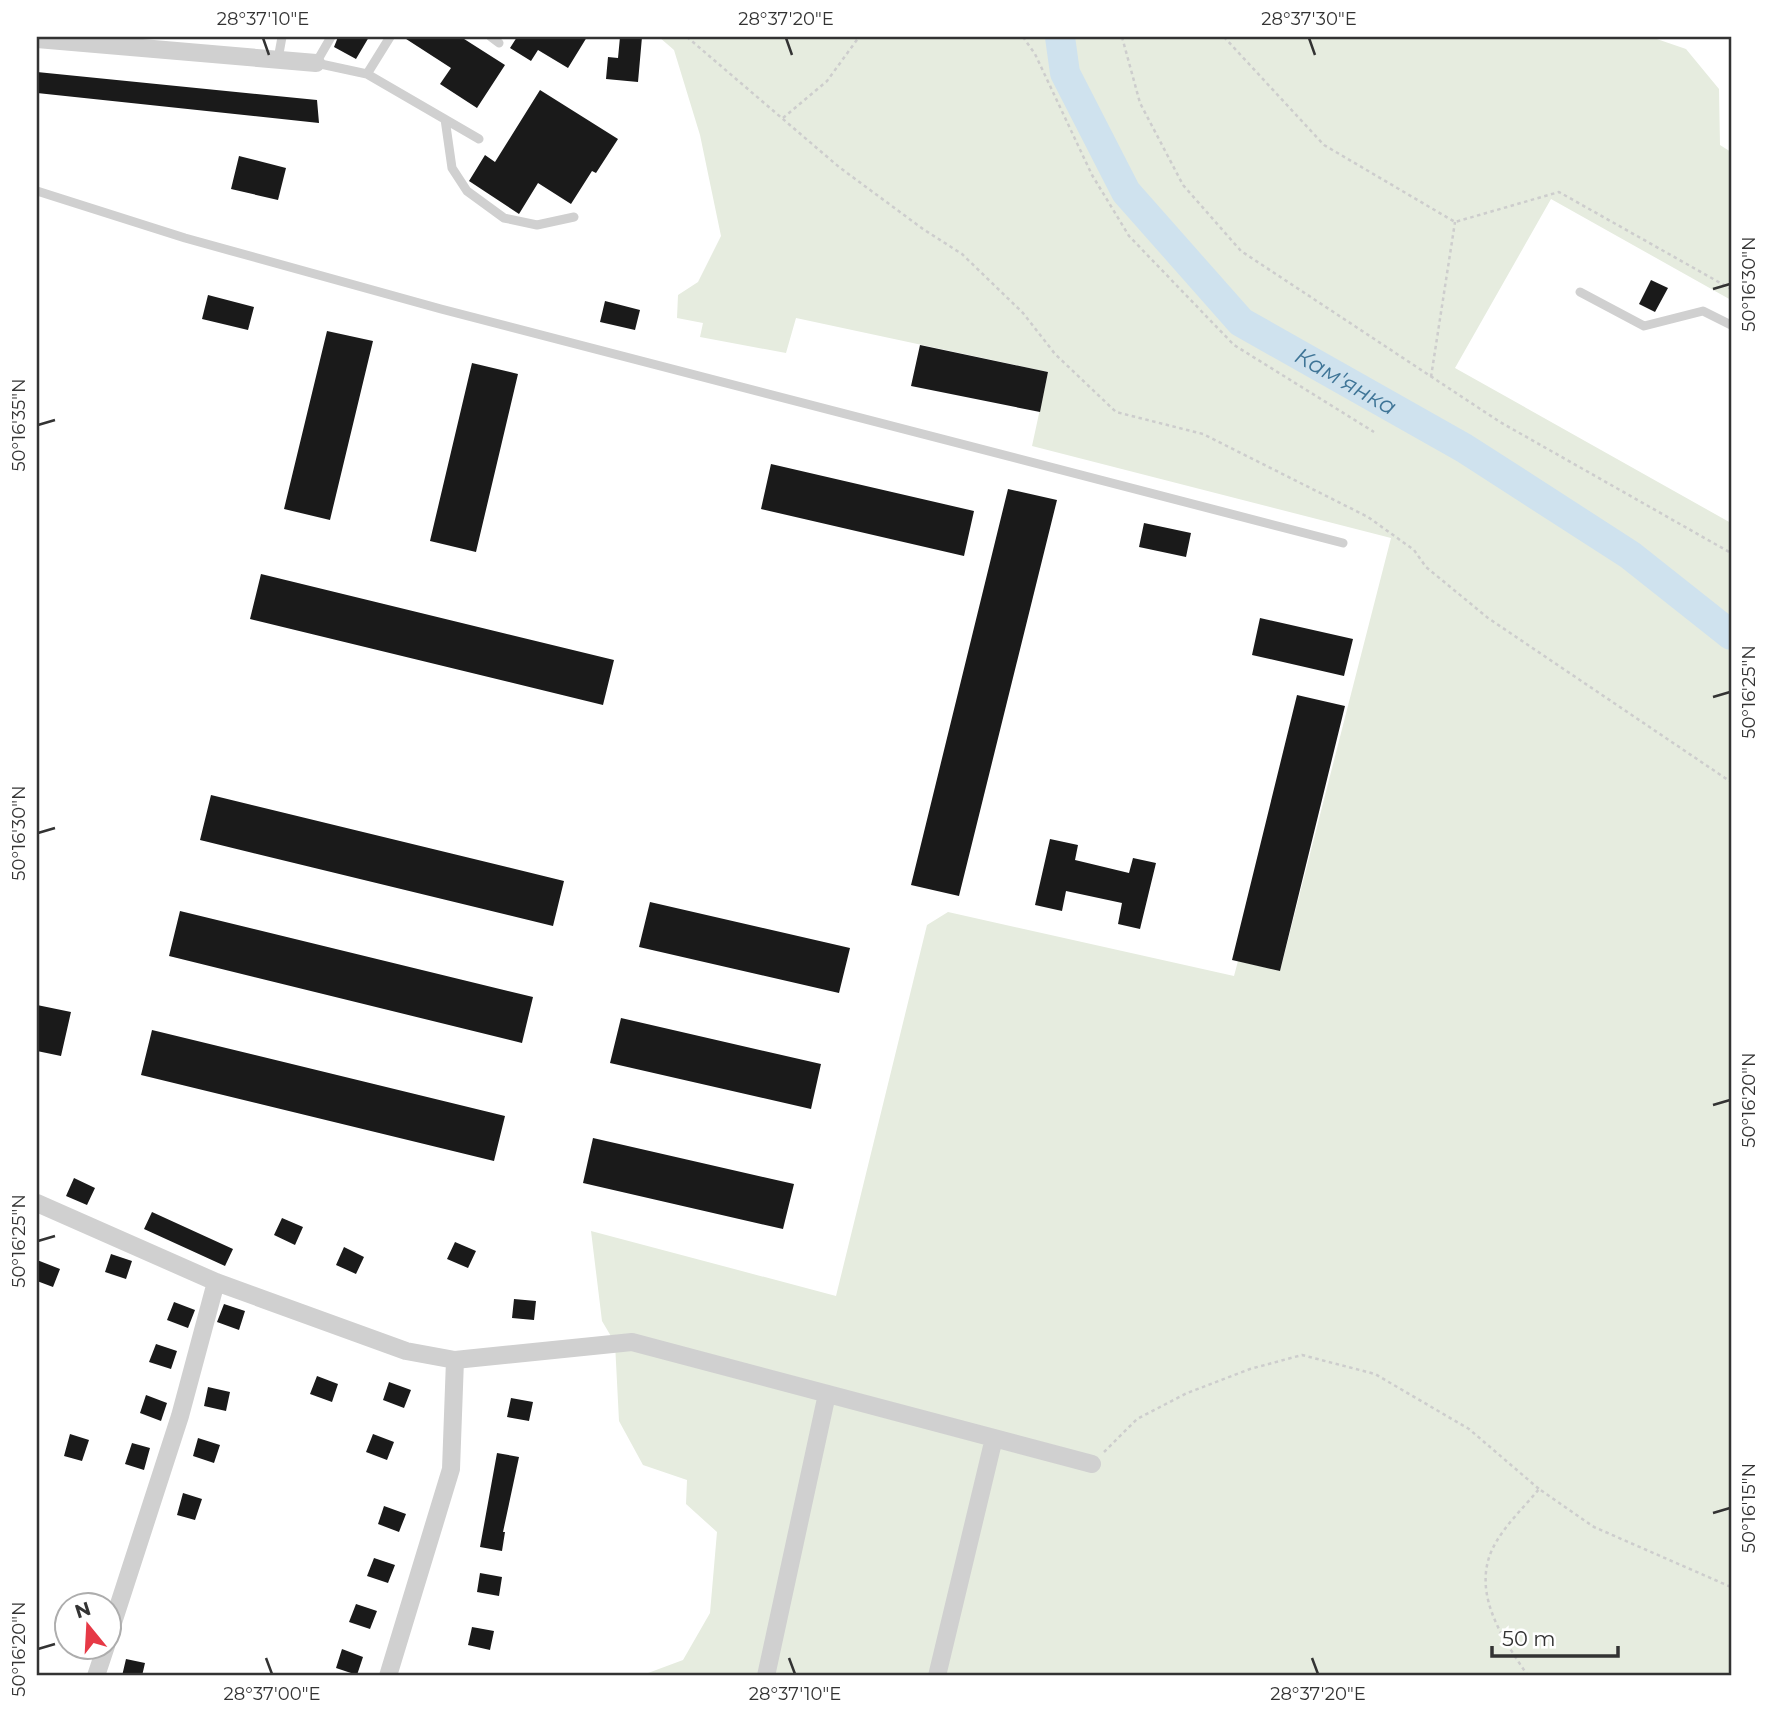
<svg xmlns="http://www.w3.org/2000/svg" width="1768" height="1713" viewBox="0 0 1768 1713" font-family="Montserrat,sans-serif">
<rect width="100%" height="100%" fill="#fff"/>
<!-- green -->
<path fill="#e6ecdf" d="M659,37H1651L1686,49L1719,89L1720,145L1731,152V300L1551,199L1455,368L1731,523V1676H640L683,1660L710,1613L717,1532L686,1504L687,1480L643,1465L619,1421L615,1343L602,1321L591,1231L836,1296L927,925L948,912L1234,976L1238,961L1280,971L1391,538L1032,446L1048,372L796,318L786,353L700,337L703,323L677,318L678,295L698,282L721,236L700,135L674,50Z"/>
<g fill="none" stroke-linecap="round" stroke-linejoin="round">
<!-- river -->
<path stroke="#cfe2ee" stroke-width="30" id="s1" d="M1060,37L1065,73L1126,192L1241,322L1464,448L1630,555L1731,635"/>
</g>
<!-- building -->
<path fill="#1a1a1a" d="M338,37H369L356,59L334,47Z
M403,37H461L505,65L477,108L440,84L451,68Z
M517,37H587L568,68L538,50L531,61L510,48Z
M620,37H642L638,82L606,79L608,57L618,58Z
M37,72L317,100L319,123L37,93Z
M540,90L618,139L596,173L592,171L571,204L538,183L519,214L469,181L485,155L495,162Z
M239,156L286,168L278,200L231,189Z
M1651,280L1668,288L1655,312L1639,304Z
M208,295L254,307L248,330L202,319Z
M605,301L640,310L635,330L600,322Z
M327,331L373,341L330,520L284,509Z
M920,345L1048,372L1040,412L911,386Z
M472,363L518,374L476,552L430,541Z
M771,464L974,511L964,556L761,509Z
M1008,489L1057,500L959,896L911,885Z
M1144,523L1191,533L1186,557L1139,547Z
M261,574L614,660L603,705L250,619Z
M1260,618L1353,639L1344,676L1252,655Z
M1297,695L1345,706L1280,971L1232,960Z
M211,795L564,881L553,926L200,840Z
M1050,839L1078,845L1075,860L1129,873L1133,858L1156,863L1140,929L1118,924L1122,903L1066,891L1062,911L1035,905Z
M650,902L850,948L839,993L639,947Z
M180,911L533,997L522,1043L169,956Z
M37,1005L71,1012L61,1056L37,1051Z
M621,1018L821,1064L811,1109L610,1063Z
M152,1030L505,1116L494,1161L141,1075Z
M593,1138L794,1184L783,1229L583,1183Z
M74,1178L95,1188L87,1205L66,1196Z
M152,1212L233,1249L225,1266L144,1229Z
M282,1218L303,1227L295,1245L274,1235Z
M455,1242L476,1251L468,1268L447,1259Z
M344,1247L364,1257L356,1274L336,1265Z
M111,1254L132,1261L126,1279L105,1272Z
M37,1260L60,1269L53,1287L37,1281Z
M514,1299L536,1301L534,1320L512,1318Z
M174,1302L195,1310L188,1328L167,1320Z
M224,1304L245,1311L239,1330L217,1322Z
M156,1344L177,1351L171,1369L149,1362Z
M317,1376L338,1384L332,1402L310,1394Z
M389,1382L411,1390L404,1408L383,1400Z
M208,1387L230,1392L226,1411L204,1406Z
M146,1395L167,1403L161,1421L140,1413Z
M511,1398L533,1402L529,1421L507,1417Z
M70,1434L89,1440L82,1461L64,1456Z
M373,1434L394,1442L387,1460L366,1452Z
M198,1438L220,1445L214,1463L193,1456Z
M132,1443L150,1448L144,1470L125,1464Z
M497,1453L519,1457L503,1532H505L502,1551L480,1547Z
M183,1493L202,1499L195,1520L177,1515Z
M384,1506L406,1514L399,1532L378,1524Z
M374,1558L395,1565L388,1583L367,1576Z
M480,1573L502,1577L499,1596L477,1592Z
M356,1604L377,1611L370,1629L349,1622Z
M472,1627L494,1631L490,1650L468,1645Z
M342,1649L363,1657L357,1675L336,1668Z
M126,1659L145,1663L142,1676H122Z"/>
<g fill="none" stroke-linecap="round" stroke-linejoin="round">
<!-- path -->
<path stroke="#cdcdcd" stroke-width="2.5" stroke-dasharray="3.5 3.5" stroke-linecap="butt" d="M687,37L839,167L923,229L962,254L1023,313L1055,354L1116,412L1203,434L1368,517L1414,550L1426,567L1488,618L1731,782
M1023,37L1035,54L1092,175L1129,236L1234,345L1374,432
M1122,37L1140,103L1183,185L1241,251L1500,422L1731,553
M1224,37L1324,145L1455,222L1559,192L1731,289
M783,118L827,81L859,37
M1431,377L1455,222
M1104,1452L1137,1419L1187,1393L1250,1369L1302,1355L1375,1374L1469,1429L1539,1489
M1528,1676C1506,1643 1477,1603 1488,1561C1495,1534 1522,1510 1539,1489L1594,1527L1731,1587"/>
<!-- lane -->
<path stroke="#d0d0d0" stroke-width="9" d="M331,37L316,63L367,74L390,37
M491,37L499,43
M278,59L282,37
M367,74L479,139
M445,119L452,168L467,191L504,218L537,225L574,217
M37,191L185,238L441,309L1343,543
M1580,292L1644,326L1703,311L1731,325"/>
<!-- street -->
<path stroke="#d0d0d0" stroke-width="18" d="M37,39L316,63
M37,1203L216,1282L406,1351L455,1360L451,1469L388,1676
M455,1360L632,1342L1092,1464
M108,1638L180,1416L216,1282
M96,1676L106,1646
M766,1676L827,1394
M937,1676L994,1438"/>
</g>
<!-- ticks -->
<path fill="none" stroke="#333" stroke-width="2.5" d="M263,38L269,55M786,38L792,55M1309,38L1315,55M1713,289L1730,284M38,425L55,420M1713,697L1730,692M38,833L55,828M1713,1105L1730,1100M38,1241L55,1236M1713,1513L1730,1508M38,1649L55,1644M266,1658L272,1674M789,1658L795,1674M1312,1658L1318,1674"/>
<g text-anchor="middle" stroke-width="7" stroke-linejoin="round" paint-order="stroke">
<!-- water labels -->
<g font-size="23" font-style="italic" fill="#3f7597" stroke="#fff">
<text dy="8" stroke="none"><textPath href="#s1" startOffset="464">Кам'янка</textPath></text>
</g>
</g>
<!-- border -->
<rect width="1768" height="1713" fill="none" stroke="#ffffff" stroke-width="77"/>
<!-- north arrow -->
<g transform="translate(88 1626) rotate(342)"><circle r="33" fill="#ffffff" stroke="#adadad" stroke-width="2"/>
<path d="M0-5L12 26L0 18L-12 26Z" fill="#e63946"/>
<text y="-10" font-size="19" font-weight="bold" text-anchor="middle" fill="#333333">N</text>
</g>
<!-- scale -->
<path d="M1492 1646v10h126v-10" fill="none" stroke="#333333" stroke-width="3.5"/>
<text x="1502" y="1646" font-size="21" fill="#333333" stroke="#ffffff" stroke-width="5" paint-order="stroke">50 m</text>
<rect x="38" y="38" width="1692" height="1636" fill="none" stroke="#333" stroke-width="2.5"/>
<g font-size="18" text-anchor="middle" fill="#333">
<text x="263" y="25">28°37'10"E</text>
<text x="786" y="25">28°37'20"E</text>
<text x="1309" y="25">28°37'30"E</text>
<text transform="translate(1749 284) rotate(-90)" y="6">50°16'30"N</text>
<text transform="translate(19 425) rotate(-90)" y="6">50°16'35"N</text>
<text transform="translate(1749 692) rotate(-90)" y="6">50°16'25"N</text>
<text transform="translate(19 833) rotate(-90)" y="6">50°16'30"N</text>
<text transform="translate(1749 1100) rotate(-90)" y="6">50°16'20"N</text>
<text transform="translate(19 1241) rotate(-90)" y="6">50°16'25"N</text>
<text transform="translate(1749 1508) rotate(-90)" y="6">50°16'15"N</text>
<text transform="translate(19 1649) rotate(-90)" y="6">50°16'20"N</text>
<text x="272" y="1700">28°37'00"E</text>
<text x="795" y="1700">28°37'10"E</text>
<text x="1318" y="1700">28°37'20"E</text>
</g>
</svg>
